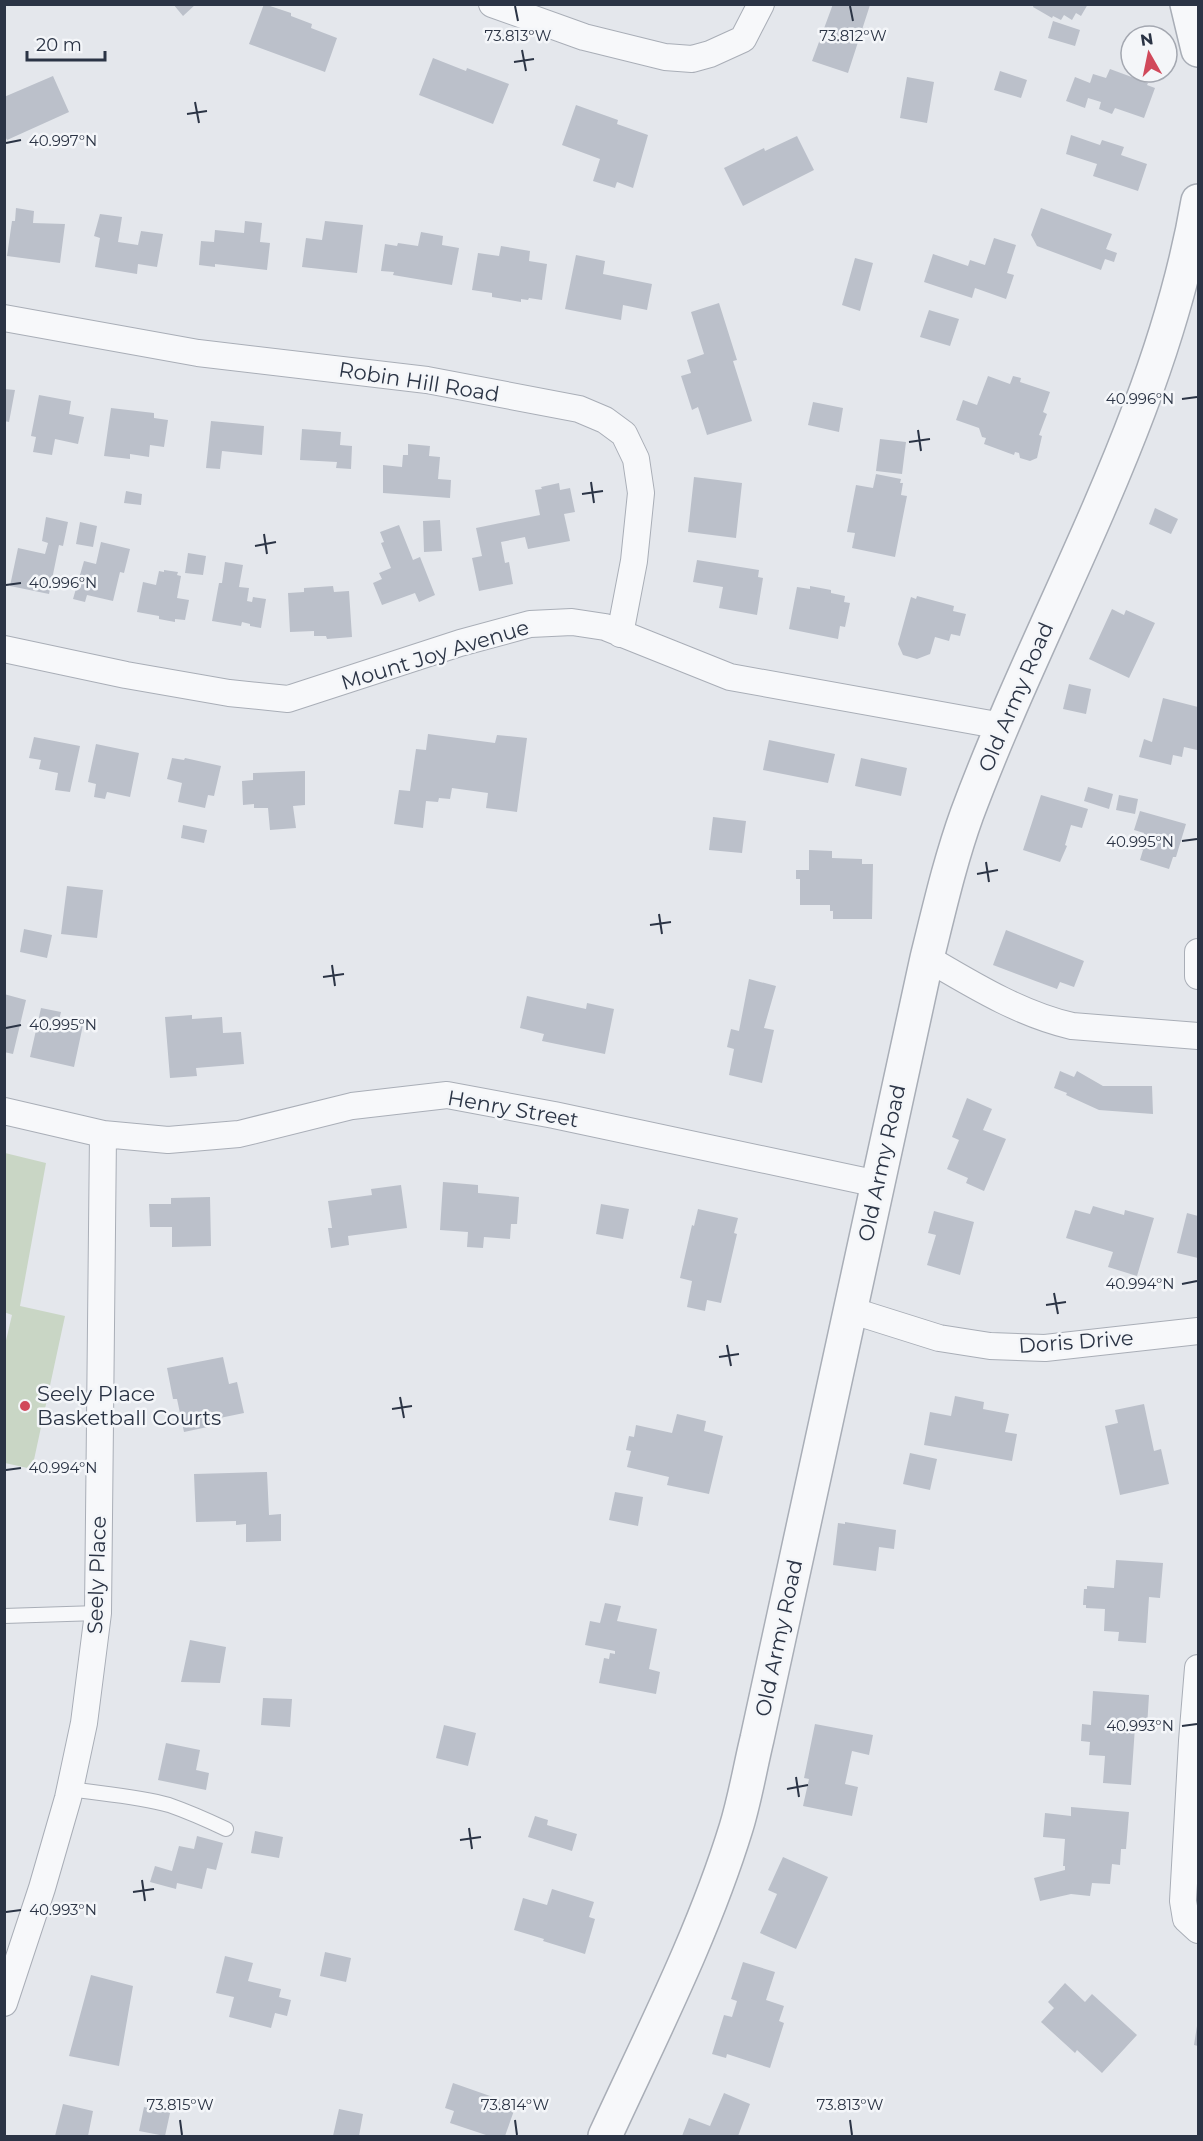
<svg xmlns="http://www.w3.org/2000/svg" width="1203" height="2141" viewBox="0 0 1203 2141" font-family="Montserrat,sans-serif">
<rect width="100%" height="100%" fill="#e4e7ec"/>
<!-- green -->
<path fill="#c9d6c5" d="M5,1153L46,1163L20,1306L65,1316L32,1469L5,1463L4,1349L12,1315L4,1312Z"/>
<!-- building -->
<path fill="#bbc0ca" d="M173,4H196L183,16Z
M264,4L291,13V16L312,24L311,28L337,38L325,72L249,44Z
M833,4L870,5L848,73L812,61Z
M1034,4H1088L1081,16L1076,13L1072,20L1064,15L1061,20L1053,16L1052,18L1033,7Z
M1053,21L1080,30L1075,46L1048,38Z
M433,58L466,71L467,68L509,84L493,124L419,95Z
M1110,69L1148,83L1147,85L1155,88L1144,118L1115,108L1112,114L1099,109L1101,102L1088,98L1085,108L1066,101L1075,77L1090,83L1093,74L1106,78Z
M1000,71L1027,80L1021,98L994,90Z
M53,76L69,112L7,140L4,134V97Z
M907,77L934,82L927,123L900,118Z
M576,105L618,120L617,124L648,135L633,188L617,182L615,188L593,181L600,159L562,145Z
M1071,135L1100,145L1102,140L1124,147L1121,155L1147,164L1138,191L1093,176L1097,164L1066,154Z
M797,136L814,170L743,206L724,168L764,148L765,151Z
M16,208L34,211L33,223L65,224L60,263L7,256L12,221H15Z
M1041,208L1112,234L1106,249L1117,253L1114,262L1105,259L1101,270L1037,246L1031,235Z
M100,214L122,217L118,242L138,245L141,231L163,234L157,267L138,264L137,274L95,267L100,238L94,236Z
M245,221L262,223L260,242L270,243L267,270L215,264V267L199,265L201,241L214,242L215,230L244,233Z
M325,221L363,225L357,273L302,267L306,238L322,240Z
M421,232L443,236L442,245L459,248L452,285L393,275L394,272L381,271L385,244L397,246L398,243L418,246Z
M994,238L1016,245L1007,273L1014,275L1006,299L975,288L972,298L924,282L933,254L968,266L970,260L985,265Z
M501,246L530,251L529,261L547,264L542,300L529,298L528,300L521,299V302L492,297V293L472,290L478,253L499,256Z
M576,255L605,261L603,274L652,284L647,310L623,305L621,320L565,309Z
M855,258L873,263L860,311L842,305Z
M719,303L737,360L733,361L752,421L707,435L698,407L692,410L681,376L691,373L687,360L704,354L691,312Z
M929,310L959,319L950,346L920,337Z
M988,376L1010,384L1013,376L1021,378L1020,382L1050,392L1043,412L1047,414L1039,435L1042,436L1037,458L1030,461L1020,458L1019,453L1015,452L1014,455L984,444L986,438L982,437L979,428L956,420L963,400L977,405Z
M4,389L15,390L9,422L4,421Z
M39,395L71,401L69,414L84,417L78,444L55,439L52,455L33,452L36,437L31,436Z
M813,402L843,408L839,432L808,425Z
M111,408L154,413V418L168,420L164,447L150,445L149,457L130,454V459L104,456Z
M211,421L264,426L262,455L222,451L220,469L206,468Z
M302,429L341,432L340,445L352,446L351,469L336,468L337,462L300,460Z
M880,439L906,442L902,474L876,471Z
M408,444L430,446L429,456L440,457L438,479L451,480L450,498L383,493V465L402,467L403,455H408Z
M876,474L901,479L900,483H903L901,495L907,496L895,557L852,548L855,533L847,532L856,485L873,488Z
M694,477L742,483L736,538L688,532Z
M559,483L560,490L570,488L575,512L564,514L570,541L528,549L525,537L501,542L505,563L509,562L513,584L479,591L472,558L482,556L476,528L540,515L535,490L542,489L541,487Z
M126,491L142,494L141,505L124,503Z
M1155,508L1178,519L1171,534L1149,524Z
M46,517L68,522L63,546L59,545L49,594L10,586L18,548L45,554L48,543L42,541Z
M440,520L442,551L424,552L423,521Z
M80,522L97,526L93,547L76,544Z
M399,525L413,560L420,557L435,595L419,602L415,593L382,605L373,583L382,579L379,573L391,568L381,543L384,542L380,532Z
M101,542L130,549L124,573L120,572L113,601L87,595L85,602L73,599L84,561L96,564Z
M188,553L206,556L203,575L185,573Z
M697,560L759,570L758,577L763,578L757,615L719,608L723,587L693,582Z
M225,562L243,565L239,587L249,588L247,601L252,602L253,597L266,599L261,628L250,626V624L242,622L241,626L212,621L219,583H222Z
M164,570L178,572L177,575L181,576L177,598L189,600L185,620L175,619V622L159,619V616L137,612L143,582L156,585L159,571L164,572Z
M333,586L334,592L349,591L352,637L327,639L326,636H314V631L290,632L288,593L304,592V588Z
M810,586L831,590V593L845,596L844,602L850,603L845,627L840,626L838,639L789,629L797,587L810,589Z
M917,596L954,606L953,611L966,614L960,636L951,634L949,641L935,637L930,654L917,659L903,655L898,644L911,597L916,599Z
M1112,609L1124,615L1126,610L1155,623L1129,678L1089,659Z
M1069,684L1091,689L1086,714L1063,709Z
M1163,698L1198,707V744L1197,750L1184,747L1182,757L1173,755L1171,765L1139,757L1144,739L1152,742Z
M428,734L495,743L497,735L527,738L517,812L486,808L488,793L452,788L450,799L439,798L438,802L426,801L423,828L394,824L399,790L410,791L416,749L426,750Z
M34,737L80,746L70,792L55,790L58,773L39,769L41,760L29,758Z
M769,740L835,754L828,783L763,770Z
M96,744L139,753L130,797L107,792L105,799L94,797L96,784L88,782Z
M172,758L184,760L185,758L221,766L214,796L208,795L205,808L178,802L182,783L167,779Z
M861,758L907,768L901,796L855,786Z
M305,771V805L293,806L296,828L270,830L268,808H254V804L243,805L242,781L253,780V773Z
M1088,787L1113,794L1109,809L1084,801Z
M1041,795L1088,809L1082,828L1071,825L1065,845L1067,846L1060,862L1023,850Z
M1119,795L1138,799L1135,814L1116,810Z
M1140,811L1186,824L1176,857H1173L1169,869L1140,860L1143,850L1139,849L1144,833L1134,830Z
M713,817L746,821L742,853L709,850Z
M183,825L207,830L204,843L181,838Z
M809,850L832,851V858L862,859V864H873L872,919H833V911H830V905H800V879H796V870H809Z
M67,886L103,890L97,938L61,934Z
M24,929L52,935L47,958L20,952Z
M1006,930L1084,961L1074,987L1060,982L1057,989L993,965Z
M749,979L776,986L764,1028L774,1030L762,1083L729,1075L734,1049L727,1047L731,1029L739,1031Z
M4,994L26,1000L13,1054L4,1052Z
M527,996L586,1009L587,1003L614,1009L605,1054L542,1041L544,1034L520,1028Z
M41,1008L61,1012L59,1020L83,1025L74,1067L30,1057Z
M192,1015V1019L222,1017L223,1033L241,1032L244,1064L196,1068L197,1076L170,1078L165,1017Z
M1060,1071L1074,1077L1077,1071L1103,1086H1152L1153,1114L1099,1110L1066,1095L1067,1093L1054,1088Z
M967,1098L992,1109L983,1130L1006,1139L984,1191L966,1183L968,1178L947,1169L959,1140L952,1137Z
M443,1182L478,1185V1193L519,1197L517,1224H511L510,1239L484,1237L483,1248L467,1247L468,1232L440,1230Z
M401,1185L407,1228L348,1236L349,1245L331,1248L328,1228H332L328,1201L372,1195L371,1189Z
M210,1197L211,1246L172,1247V1227H150L149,1204H171V1198Z
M601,1204L629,1209L623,1239L596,1234Z
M1093,1206L1124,1215L1125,1210L1154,1218L1137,1276L1108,1267L1113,1252L1066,1238L1075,1210L1090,1214Z
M698,1209L738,1218L734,1233L737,1234L721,1303L707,1300L705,1311L687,1307L692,1281L680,1278L692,1225L694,1226Z
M934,1211L974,1222L960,1275L927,1265L936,1235L928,1233Z
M1187,1213L1198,1216V1258L1177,1253Z
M223,1357L229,1384L237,1382L244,1413L215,1419L217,1425L184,1432L177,1399H173L167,1368Z
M955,1396L984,1402L983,1409L1009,1414L1005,1432L1017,1434L1012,1461L924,1445L930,1412L951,1416Z
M1144,1404L1154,1451L1161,1449L1169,1484L1120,1495L1105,1426L1118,1423L1115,1410Z
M677,1414L706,1421L704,1431L723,1436L709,1494L667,1485L669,1477L627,1467L631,1451L626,1450L629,1436L634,1437L636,1425L672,1433Z
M910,1453L937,1459L930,1490L903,1484Z
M267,1472L269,1515L281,1514V1541L246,1542V1524L236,1525V1521L196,1522L194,1474Z
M615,1492L643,1497L638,1526L609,1520Z
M845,1522L896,1530L894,1549L879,1547L876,1571L833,1565L838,1523L845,1524Z
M1116,1560L1163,1563L1160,1598L1149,1597L1146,1643L1118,1641L1119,1632L1104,1631L1105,1609L1086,1608V1605H1083L1084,1589H1087V1586L1114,1588Z
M605,1603L621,1606L617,1621L657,1629L649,1669L660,1672L656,1694L599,1683L604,1658L609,1659L610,1653L615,1654V1651L585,1645L590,1621L600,1623Z
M190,1640L226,1647L220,1683L181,1682Z
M1093,1691L1149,1695L1147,1727H1135L1131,1785L1103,1783L1105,1756L1089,1755L1090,1742L1081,1741L1082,1724L1091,1725Z
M263,1698L292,1699L290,1727L261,1725Z
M815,1724L873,1735L869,1755L852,1751L845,1784L858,1787L852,1816L803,1806L809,1779L804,1778Z
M444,1725L476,1733L468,1766L436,1758Z
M166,1743L200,1750L196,1770L209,1773L206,1790L158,1780Z
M1071,1807L1129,1812L1126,1849H1121L1120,1865L1112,1864L1110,1884L1092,1883L1090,1896L1071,1894L1040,1901L1034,1878L1065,1870V1866H1063L1065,1839L1043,1837L1045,1813L1071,1816Z
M535,1816L548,1820L547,1825L577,1834L572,1851L528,1837Z
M255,1831L283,1837L279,1858L251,1853Z
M197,1836L223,1843L216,1870L207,1868L202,1889L177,1883L176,1889L150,1882L155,1866L172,1871L179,1846L194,1849Z
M783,1857L828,1877L796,1949L760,1933L777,1894L768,1890Z
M552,1889L594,1902L589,1917L595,1919L585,1954L543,1941L544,1939L514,1930L523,1898L547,1905Z
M325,1952L351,1958L346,1982L320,1976Z
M225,1956L253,1963L248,1981L281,1989L279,1997L291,2000L287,2016L275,2013L271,2028L229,2017L234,1997L216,1993Z
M743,1962L775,1972L766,2000L784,2006L779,2021L784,2023L770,2068L727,2054L726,2058L712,2054L724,2015L732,2017L737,2001L731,1999Z
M91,1975L133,1986L119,2066L69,2056Z
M1065,1983L1085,2002L1092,1994L1137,2035L1102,2073L1077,2050L1075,2053L1041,2022L1054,2008L1048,2002Z
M1197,2026H1198V2046L1194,2045Z
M453,2083L516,2105L505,2136H489L450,2123L454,2111L445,2108Z
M724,2093L750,2104L738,2136H682L689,2118L710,2126Z
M63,2104L93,2111L88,2136H55Z
M144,2107L170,2113L165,2136L139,2131Z
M339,2109L363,2114L359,2136H333Z"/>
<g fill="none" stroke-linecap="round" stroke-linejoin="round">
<!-- service casing -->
<g stroke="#a9aeb7" stroke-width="16">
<path id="service" d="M4,1616L98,1613
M70,1789C103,1794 137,1796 169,1805C189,1812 207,1820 226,1829"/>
</g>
<!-- minor casing -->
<g stroke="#a9aeb7" stroke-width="28">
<path id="minor" d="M492,4L584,37L665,57L692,59L710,54L743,39L761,4
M4,318L198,353L427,380L579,409L605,420L624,434L636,459L641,493L634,561L620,634
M4,649L126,675L229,693L288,699L460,643L530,624L572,622L605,627L730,677L1002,726
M1198,952V976
M927,958C973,985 1020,1014 1072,1026L1198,1036
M4,1111L103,1134L168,1140L239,1134L352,1106L447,1095L554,1115L878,1184
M850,1310L939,1338L990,1346L1045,1348L1198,1331
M1198,1668L1192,1741L1183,1901L1186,1919L1198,1930
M4,2003L42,1888L68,1798L84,1723L98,1613L103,1134"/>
</g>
<!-- tertiary casing -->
<g stroke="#a9aeb7" stroke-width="36">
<path id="tertiary" d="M1187,4L1198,50
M605,2136C651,2036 703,1935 736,1828C745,1799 750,1768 757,1739L927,958C939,910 950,861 967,814C1043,610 1161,418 1198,201"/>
</g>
<!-- service -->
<use href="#service" stroke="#f7f8fa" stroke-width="14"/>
<!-- minor -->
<use href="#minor" stroke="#f7f8fa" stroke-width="26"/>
<!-- tertiary -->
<use href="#tertiary" stroke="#f7f8fa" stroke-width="33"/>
</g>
<!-- ticks -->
<path fill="none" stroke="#2b3445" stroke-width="2" d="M515,6L518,21M850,6L853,21M522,50L526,71M514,62L534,59M195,102L199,123M187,114L207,111M6,143L21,140M1182,399L1197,397M918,430L921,451M909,442L930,439M591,482L594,503M582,494L603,491M264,534L267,554M255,546L276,542M6,585L21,583M1182,841L1197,839M986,862L989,882M977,874L998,870M659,914L662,934M650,925L671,922M332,965L335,986M323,977L344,974M6,1028L21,1025M1182,1284L1197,1281M1054,1293L1058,1314M1046,1305L1066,1302M727,1345L731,1366M719,1357L739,1354M400,1397L404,1418M392,1409L412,1406M6,1470L21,1468M1182,1726L1197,1724M796,1777L799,1797M787,1789L808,1785M469,1828L472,1849M460,1840L481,1837M142,1880L145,1901M133,1892L154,1889M6,1912L21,1910M180,2120L182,2135M515,2120L517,2135M850,2120L852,2135"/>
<!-- markers -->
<circle fill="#d1495b" stroke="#f4f6f9" stroke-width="2" cx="25" cy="1406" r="6"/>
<g text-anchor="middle" stroke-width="5" stroke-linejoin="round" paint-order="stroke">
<!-- street labels -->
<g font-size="21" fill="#2b3445" stroke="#f4f6f9">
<text transform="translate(419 382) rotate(9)" y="7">Robin Hill Road</text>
<text transform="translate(435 655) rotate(-17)" y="7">Mount Joy Avenue</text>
<text transform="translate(1016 697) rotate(-67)" y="7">Old Army Road</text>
<text transform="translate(513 1109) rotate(10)" y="7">Henry Street</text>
<text transform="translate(882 1163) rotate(-78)" y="7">Old Army Road</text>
<text transform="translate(1076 1342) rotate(-4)" y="7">Doris Drive</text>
<text transform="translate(97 1575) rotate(-88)" y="7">Seely Place</text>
<text transform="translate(779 1638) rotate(-78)" y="7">Old Army Road</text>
</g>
<!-- poi labels -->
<g font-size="21" fill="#2b3445" stroke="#f4f6f9" text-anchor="start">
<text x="37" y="1401">Seely Place<tspan x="37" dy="24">Basketball Courts</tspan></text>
</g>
</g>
<g font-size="15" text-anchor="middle" fill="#2b3445" stroke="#f4f6f9" stroke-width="5" stroke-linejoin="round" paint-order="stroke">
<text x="518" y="41">73.813°W</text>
<text x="853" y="41">73.812°W</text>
<text x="63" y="146">40.997°N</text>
<text x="1140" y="404">40.996°N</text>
<text x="63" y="588">40.996°N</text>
<text x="1140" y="847">40.995°N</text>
<text x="63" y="1030">40.995°N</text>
<text x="1140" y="1289">40.994°N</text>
<text x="63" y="1473">40.994°N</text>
<text x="1140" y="1731">40.993°N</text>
<text x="63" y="1915">40.993°N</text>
<text x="180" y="2110">73.815°W</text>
<text x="515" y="2110">73.814°W</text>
<text x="850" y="2110">73.813°W</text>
</g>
<!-- border -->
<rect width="1203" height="2141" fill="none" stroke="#2b3445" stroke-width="12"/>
<!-- north arrow -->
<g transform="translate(1149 54) rotate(351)"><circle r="28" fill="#f4f6f9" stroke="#a4a8b1" stroke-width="1.5"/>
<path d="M0-4.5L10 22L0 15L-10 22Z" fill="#d1495b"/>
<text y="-9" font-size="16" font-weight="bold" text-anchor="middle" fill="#2b3445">N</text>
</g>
<!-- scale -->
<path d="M27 51v9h78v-9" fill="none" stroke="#2b3445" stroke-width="3"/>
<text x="36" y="51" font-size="18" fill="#2b3445" stroke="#f4f6f9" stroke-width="4.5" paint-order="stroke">20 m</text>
</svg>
